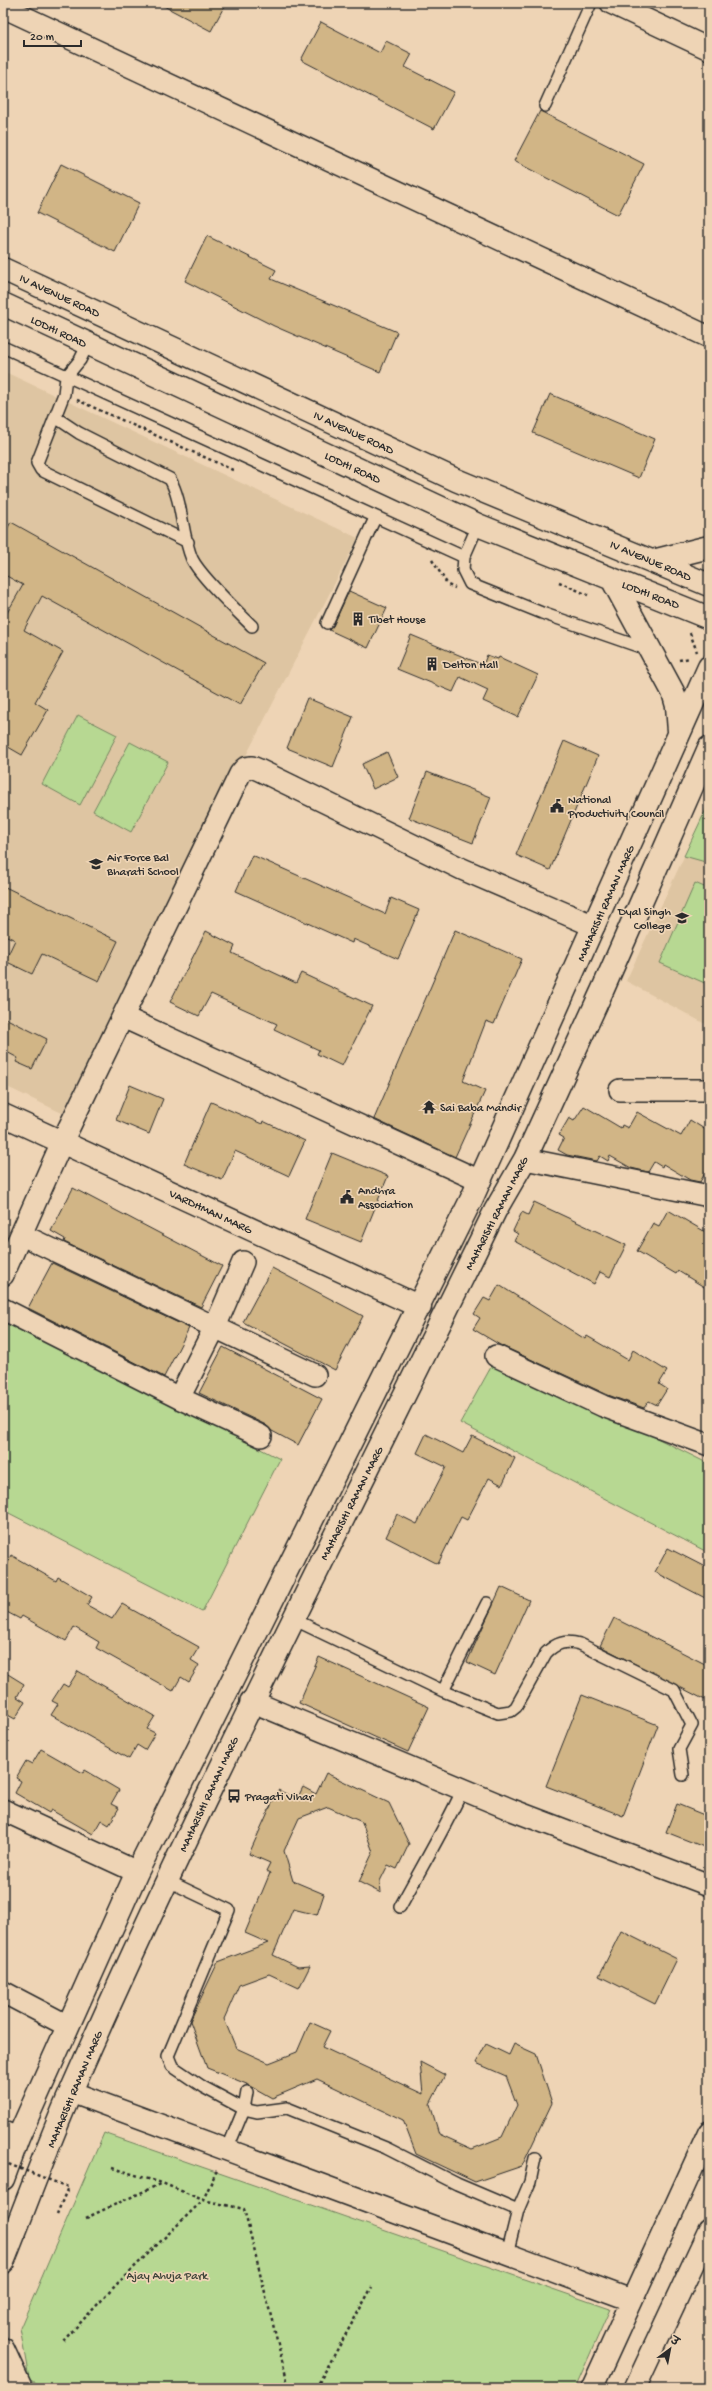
<svg xmlns="http://www.w3.org/2000/svg" width="712" height="2391" viewBox="0 0 712 2391" font-family="'Gochi Hand','Playpen Sans Deva',sans-serif">
<rect width="100%" height="100%" fill="#eed4b5"/>
<filter id="ink" filterUnits="userSpaceOnUse"><feTurbulence type="fractalNoise" baseFrequency=".025" numOctaves="2"/><feDisplacementMap in="SourceGraphic" scale="8" xChannelSelector="R" yChannelSelector="G"/><feConvolveMatrix kernelMatrix="1 2 1 2 8 2 1 2 1" color-interpolation-filters="sRGB"/></filter>
<g filter="url(#ink)">
<!-- built -->
<path fill="#dec5a2" d="M3,371L358,538L62,1113L3,1085Z
M709,803V1026L626,981Z"/>
<!-- green -->
<path fill="#b7d892" stroke="#71825e" d="M78,715L117,735L80,805L42,784Z
M130,742L168,762L131,832L93,811Z
M709,803V863L684,856Z
M695,883L709,889V985L660,963Z
M5,1318L280,1459L202,1612L3,1510Z
M496,1358L709,1464V1553L460,1423Z
M104,2133L610,2309L575,2388H43L29,2379L20,2328Z"/>
<!-- building -->
<path fill="#d1b586" stroke="#2b2b2b" d="M158,3H226L211,31Z
M321,22L380,53L386,41L412,54L405,67L454,92L434,129L301,60Z
M540,111L644,164L618,215L514,161Z
M61,164L139,203L115,252L37,213Z
M207,236L276,270L271,279L397,332L380,372L274,326L185,281Z
M550,394L655,439L639,478L533,433Z
M11,522L264,663L240,705L42,596L24,630L63,652L35,702L48,710L22,755L3,744V620L23,585L3,574V536Z
M349,591L387,608L368,648L329,630L333,626Z
M411,635L483,665L487,655L498,659L499,657L538,675L518,717L483,701L488,690L460,677L453,692L397,669Z
M307,698L353,717L333,767L287,748Z
M564,741L598,756L550,870L516,855Z
M387,752L398,777L373,789L362,764Z
M427,772L491,797L473,843L409,818Z
M252,855L385,914L391,898L419,910L398,959L353,939L352,943L236,891Z
M3,886L118,941L99,981L42,954L32,974L5,961L15,940L3,934Z
M455,930L522,959L494,1024L486,1021L463,1081L485,1091L455,1157L374,1119Z
M206,931L235,946L232,953L296,983L301,973L372,1006L342,1066L317,1054L319,1050L274,1029L277,1024L211,994L199,1016L170,1002Z
M3,1017L47,1039L32,1069L16,1062L18,1058L3,1050Z
M130,1085L163,1099L149,1134L116,1120Z
M211,1102L262,1124L263,1121L305,1141L289,1176L235,1151L222,1180L184,1164Z
M584,1106L621,1128L622,1125L628,1128L637,1112L681,1136L690,1120L709,1132V1166L700,1182L690,1180L663,1164L662,1167L654,1162L648,1172L631,1168L610,1156L608,1161L600,1156L597,1161L567,1155L558,1150L564,1138L559,1135L569,1118L574,1121Z
M332,1153L388,1176L361,1242L305,1219Z
M73,1188L222,1266L201,1307L64,1242L65,1239L51,1231Z
M534,1202L626,1245L610,1277L600,1272L594,1284L514,1241L518,1234L513,1231L522,1212L528,1215Z
M668,1210L709,1234V1290L678,1271L676,1274L637,1251L653,1223L659,1226Z
M52,1263L189,1328L164,1377L28,1308Z
M272,1268L363,1316L335,1370L243,1322Z
M499,1285L585,1339L587,1336L628,1360L633,1350L667,1371L659,1384L667,1389L657,1405L649,1401L644,1408L608,1395L500,1345L473,1329L480,1318L474,1314L484,1298L490,1301Z
M223,1347L322,1399L298,1445L272,1431L266,1425L199,1393Z
M426,1434L463,1453L472,1436L515,1458L502,1485L489,1478L467,1520L461,1517L438,1564L386,1537L397,1514L417,1524L446,1467L417,1453Z
M668,1548L709,1569V1600L655,1572Z
M11,1555L56,1581L58,1577L92,1597L87,1605L112,1619L122,1604L199,1647L191,1660L199,1665L189,1682L181,1677L173,1691L96,1648L99,1642L74,1627L66,1641L22,1616L20,1619L3,1610V1570Z
M501,1587L529,1600L495,1675L467,1662Z
M614,1618L709,1666V1702L600,1646Z
M319,1657L429,1707L408,1752L299,1703Z
M3,1671L24,1684L17,1697L25,1702L15,1719L6,1714L3,1720Z
M78,1671L155,1716L147,1729L155,1733L145,1750L137,1745L129,1759L51,1715L58,1704L52,1701L63,1684L68,1687Z
M582,1695L658,1725L623,1816L546,1786Z
M41,1749L83,1773L85,1770L119,1790L111,1804L119,1808L109,1825L101,1820L93,1834L51,1810L49,1813L15,1793L21,1781L16,1778L26,1761L32,1764Z
M326,1773L389,1803L409,1844L397,1869L388,1865L380,1881L381,1893L359,1882L373,1852L362,1822L328,1807L299,1818L284,1851L293,1881L324,1894L317,1915L293,1909L273,1955L298,1967L310,1966L299,1988L269,1974L239,1985L224,2019L236,2048L269,2063L297,2052L310,2022L330,2031L322,2047L423,2094L420,2062L445,2075L430,2104L439,2134L472,2149L502,2137L517,2105L506,2076L476,2063L486,2044L509,2055L514,2044L536,2054L552,2103L522,2166L475,2182L416,2154L403,2120L317,2079L272,2098L249,2085L207,2068L190,2021L218,1962L268,1943L245,1933L270,1873L266,1871L270,1863L249,1854L278,1790L297,1799L303,1787L316,1794Z
M677,1804L709,1817V1849L666,1832Z
M621,1931L677,1959L655,2004L599,1976Z"/>
<g fill="none" stroke-linecap="round" stroke-linejoin="round">
<!-- service casing -->
<g stroke="#2b2b2b" stroke-width="14">
<path id="service" d="M545,106L591,3
M88,344L80,360L66,377L64,394L37,463L41,470L188,542
M3,347L464,557
M55,417L79,433L170,479C183,503 181,533 192,559C201,577 236,610 252,626
M478,525L464,557L463,570L470,584L542,613L649,650
M327,623L375,518
M293,1619L443,1691L498,1713L511,1711L516,1707L546,1653C556,1643 565,1640 580,1644L674,1690L692,1725L679,1749L683,1775
M443,1691L487,1603
M166,1880L229,1910L168,2056L172,2066L203,2087L244,2109L257,2112L287,2108L386,2148L457,2184L518,2210L507,2254
M400,1907C421,1868 444,1830 463,1789
M227,2150L244,2109L247,2092
M518,2210L530,2182L535,2158"/>
</g>
<!-- minor casing -->
<g stroke="#2b2b2b" stroke-width="24">
<path id="minor" d="M611,3L709,49
M3,7L709,337
M123,1017L480,1181
M620,1090H709
M525,1159L709,1196
M22,1235L315,1375
M3,1275L62,1142L240,774L245,768L252,767L259,770L462,869L594,926
M3,1309L179,1398L215,1327L243,1262
M496,1356L603,1406L709,1445
M179,1398L261,1436
M251,1701L512,1810L709,1885
M3,1810L137,1872
M3,1992L68,2026
M71,2092L631,2300
M3,2132L18,2138
M592,2388L709,2132
M635,2388L709,2230"/>
</g>
<!-- tertiary casing -->
<g stroke="#2b2b2b" stroke-width="25">
<path id="tertiary" d="M3,1115L420,1307
M3,2349L21,2388"/>
</g>
<!-- secondary casing -->
<g stroke="#2b2b2b" stroke-width="25">
<path id="secondary" d="M3,269L456,480L709,585
M3,304L478,525L709,618
M653,561L709,547
M612,579L673,692L677,706L679,731
M3,2179L18,2138L137,1872L472,1198L709,667
M3,2262C26,2205 47,2146 72,2089C203,1791 353,1503 495,1211L525,1159L603,989L709,748"/>
</g>
<!-- path -->
<path stroke="#2b2b2b" stroke-width="2.5" stroke-dasharray="3 3" stroke-linecap="butt" d="M77,400L233,470
M432,560L448,585L455,588
M559,582L588,595
M690,633L697,652
M679,660L690,658
M112,2168L162,2183L203,2200L244,2209L289,2388
M86,2218L162,2183
M63,2341L117,2284L203,2200L218,2168
M316,2388L372,2287"/>
<!-- service -->
<use href="#service" stroke="#eed4b5" stroke-width="11"/>
<!-- minor -->
<use href="#minor" stroke="#eed4b5" stroke-width="21"/>
<!-- tertiary -->
<use href="#tertiary" stroke="#eed4b5" stroke-width="22"/>
<!-- secondary -->
<use href="#secondary" stroke="#eed4b5" stroke-width="22"/>
<!-- path-bridge -->
<path stroke="#2b2b2b" stroke-width="2.5" stroke-dasharray="3 3" stroke-linecap="butt" d="M3,2162L68,2187L57,2214"/>
</g>
</g>
<!-- icons -->
<defs>
<g id="building-bare" transform="scale(1.08)"><path d="M-4-6H4V6H1V3H-1V6H-4ZM-2.5-4.3h1.7v1.8h-1.7ZM.8-4.3h1.7v1.8H.8ZM-2.5-1h1.7V.8h-1.7ZM.8-1h1.7V.8H.8Z" fill="#2b2b2b" stroke="#eed4b5" stroke-width="2.5" paint-order="stroke"/></g>
<g id="civic-bare" transform="scale(1.08)"><path d="M-.6-6.5H3V-4.5H.6V-3L4-1V1h2V6H-6V1h2V-1L-.6-3ZM-1.2 2.5V6h2.4V2.5Z" fill="#2b2b2b" stroke="#eed4b5" stroke-width="2.5" paint-order="stroke"/></g>
<g id="school-bare" transform="scale(1.08)"><path d="M0-5L7-2L0 1L-7-2ZM-4 1L0 2.5L4 1V4Q0 6-4 4Z" fill="#2b2b2b" stroke="#eed4b5" stroke-width="2.5" paint-order="stroke"/></g>
<g id="university-bare" transform="scale(1.08)"><path d="M0-5L7-2L0 1L-7-2ZM-4 1L0 2.5L4 1V4Q0 6-4 4Z" fill="#2b2b2b" stroke="#eed4b5" stroke-width="2.5" paint-order="stroke"/></g>
<g id="temple-bare" transform="scale(1.08)"><path d="M0-6L5-2H3V0L6.5 2.5H4V6H1.5V3h-3V6H-4V2.5H-6.5L-3 0V-2H-5Z" fill="#2b2b2b" stroke="#eed4b5" stroke-width="2.5" paint-order="stroke"/></g>
<g id="bus-bare" transform="scale(1.08)"><path d="M-5-6H5V4H4V6H2V4H-2V6H-4V4H-5ZM-3.5-4V0h7V-4ZM-3.5 1.2v1.5H-2V1.2ZM2 1.2v1.5H3.5V1.2Z" fill="#2b2b2b" stroke="#eed4b5" stroke-width="2.5" paint-order="stroke"/></g>
</defs>
<g fill-rule="evenodd">
<use href="#building-bare" x="358" y="619"/>
<use href="#building-bare" x="432" y="664"/>
<use href="#civic-bare" x="557" y="806"/>
<use href="#school-bare" x="96" y="864"/>
<use href="#university-bare" x="682" y="918"/>
<use href="#temple-bare" x="429" y="1107"/>
<use href="#civic-bare" x="347" y="1197"/>
<use href="#bus-bare" x="234" y="1796"/>
</g>
<g text-anchor="middle" stroke-width="3.5" stroke-linejoin="round" paint-order="stroke">
<!-- street labels -->
<g font-size="12" fill="#2b2b2b" stroke="#eed4b5">
<text transform="translate(60 295) rotate(25)" y="4">IV AVENUE ROAD</text>
<text transform="translate(59 331) rotate(25)" y="4">LODHI ROAD</text>
<text transform="translate(354 432) rotate(25)" y="4">IV AVENUE ROAD</text>
<text transform="translate(353 467) rotate(25)" y="4">LODHI ROAD</text>
<text transform="translate(651 560) rotate(23)" y="4">IV AVENUE ROAD</text>
<text transform="translate(651 594) rotate(21)" y="4">LODHI ROAD</text>
<text transform="translate(605 903) rotate(-66)" y="4">MAHARISHI RAMAN MARG</text>
<text transform="translate(211 1211) rotate(25)" y="4">VARDHMAN MARG</text>
<text transform="translate(496 1213) rotate(-63)" y="4">MAHARISHI RAMAN MARG</text>
<text transform="translate(351 1503) rotate(-63)" y="4">MAHARISHI RAMAN MARG</text>
<text transform="translate(208 1794) rotate(-65)" y="4">MAHARISHI RAMAN MARG</text>
<text transform="translate(74 2089) rotate(-67)" y="4">MAHARISHI RAMAN MARG</text>
</g>
<!-- poi labels -->
<g font-size="12" fill="#2b2b2b" stroke="#eed4b5" text-anchor="start">
<text x="369" y="623">Tibet House</text>
<text x="443" y="668">Delton Hall</text>
<text x="568" y="803">National<tspan x="568" dy="14">Productivity Council</tspan></text>
<text x="107" y="861">Air Force Bal<tspan x="107" dy="14">Bharati School</tspan></text>
<text x="671" y="915" text-anchor="end">Dyal Singh<tspan x="671" dy="14">College</tspan></text>
<text x="440" y="1111">Sai Baba Mandir</text>
<text x="358" y="1194">Andhra<tspan x="358" dy="14">Association</tspan></text>
<text x="245" y="1800">Pragati Vihar</text>
</g>
<!-- park labels -->
<g font-size="12" fill="#40453a" stroke="#eed4b5">
<text x="167" y="2279">Ajay Ahuja Park</text>
</g>
</g>
<!-- margin -->
<rect width="712" height="2391" fill="none" stroke="#eed4b5" stroke-width="16"/>
<rect x="8" y="8" width="696" height="2375" fill="none" stroke="#2b2b2b" stroke-width="1.5" filter="url(#ink)"/>
<!-- north arrow -->
<g transform="translate(670 2349) rotate(32)" stroke="#eed4b5" stroke-width="3" paint-order="stroke">
<path d="M0-3L7 15L0 10L-7 15Z" fill="#2b2b2b"/>
<text y="-6" font-size="11" font-weight="bold" text-anchor="middle" fill="#2b2b2b">उ</text>
</g>
<!-- scale -->
<path d="M24 40v6h57v-6" fill="none" stroke="#2b2b2b" stroke-width="2"/>
<text x="30" y="40" font-size="12" fill="#2b2b2b" stroke="#eed4b5" stroke-width="3" paint-order="stroke">20 m</text>
</svg>
